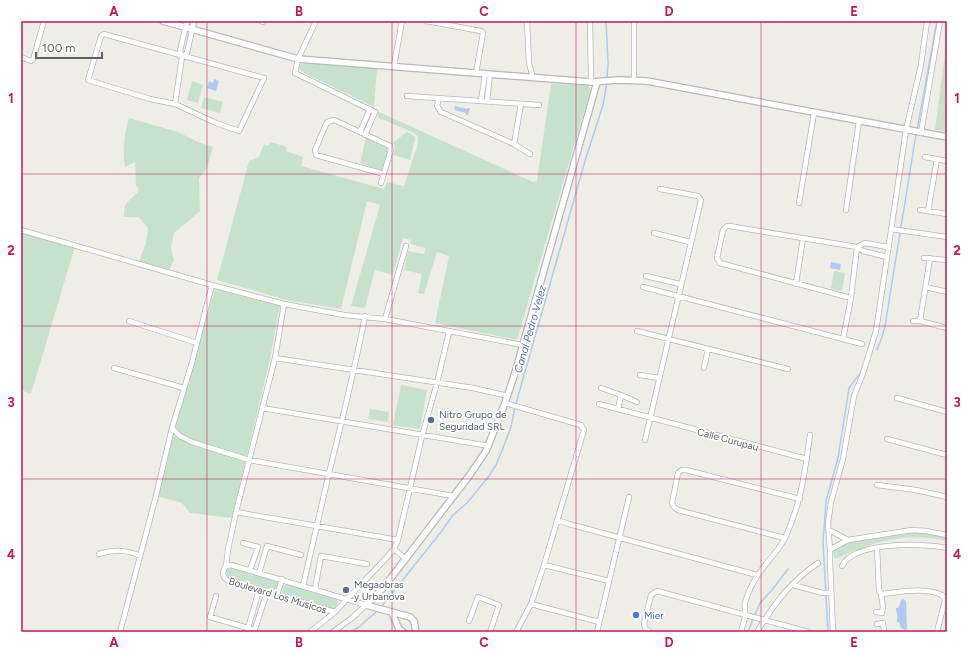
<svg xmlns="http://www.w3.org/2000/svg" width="968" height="653" viewBox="0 0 968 653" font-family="Figtree,sans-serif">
<rect width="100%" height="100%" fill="#eeeee7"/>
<!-- green -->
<path fill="#c7e2cc" d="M947,37V132L935,130Z
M307,62L377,68L374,107L304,73L299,68L300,65Z
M192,81L203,85L198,103L187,100Z
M551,84L587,85L591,88L517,340L435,323L449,256L437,252L424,294L418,293L422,274L404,270L408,251L424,254L425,248L410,244L411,240L403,238L393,275L375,270L365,308L351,306L380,205L367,201L341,309L286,300L217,280L249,161L259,157L264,144L268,146L271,142L287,147L286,151L303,157L301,166L384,189L387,182L404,186L418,143V137L414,133L377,117L379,112L533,182L537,181Z
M204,97L223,102L220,113L201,108Z
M129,118L178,132L198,142L213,147L207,168L199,178L200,211L174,233L171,248L174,260L168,273L138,264L146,243L148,228L138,217H124C124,197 131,203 139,190L136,185L135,162L125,167C122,150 124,135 129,118Z
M407,132L413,135L415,138L410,160L393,155L395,149V145L392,143Z
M366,138L387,148L388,150L382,171L360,163Z
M21,230L75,246L31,394L21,390Z
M834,271L845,273L842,291L831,289Z
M215,289L280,306L270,359L232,518L190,513L182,503L156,496Z
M401,385L427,390L420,429L393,425Z
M370,409L389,412L388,422L368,419Z
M912,531L947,536V541C906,531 872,542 835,559L832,549L845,541Z
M228,567H231L275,581L278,582C277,586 276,590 272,592L227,577L226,572Z
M288,584L336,598L338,602L335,608L332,609L285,595L282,591C283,586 284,585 288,584Z"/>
<!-- water -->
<path fill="#b1c9f4" d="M214,79L219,81L216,91L207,88L209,81L213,83Z
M455,106L467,109L468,108H470L468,115H466V113L455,110L454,108Z
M831,262L841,264L840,270L830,268Z
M902,599L905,600L906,602L907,629L905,630L901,628L899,622H897V618H898L897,615V612L896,611V608H898Z"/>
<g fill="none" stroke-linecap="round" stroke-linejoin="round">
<!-- stream -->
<path stroke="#b1c9f4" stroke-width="1.5" d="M606,21L608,63L607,78
M917,130L937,21
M877,350L882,337L885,326L916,134
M381,607L441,532L453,515L467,503L489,476L496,465L503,448L511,427L515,407L585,161L603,105L607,82
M755,615L760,603L772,590L788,569
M350,632L359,627L377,611
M748,632L753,619
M828,632L823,542L826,501L838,458L849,388L861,372"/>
<!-- minor casing -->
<g stroke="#b7b7bc" stroke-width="6">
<path id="minor" d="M261,21L263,22
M316,21L298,59L295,73L375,112L365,135
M426,21L481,31L483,33L476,73
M527,21L529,63L533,78
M590,21L591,82
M104,34L264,78L239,131L216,123L175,104L150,99L88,80L101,36Z
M21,57L31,61L33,60L44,21
M182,57L187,53L194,21
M394,66L402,21
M634,80V21
M407,96L539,105
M439,98L437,106L441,112L514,144L530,154
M481,101L485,74
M487,101L490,74
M175,104L182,57L180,51L187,21
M360,132L370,109
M921,133L940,21
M514,144L521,104
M925,157L947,161
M381,183L391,150L390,146L334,120L327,122L315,150L316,155L384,174
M660,189L698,196L701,200L674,316
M799,203L814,113
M846,210L859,121
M920,210L947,214
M928,211L937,159
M891,229L947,237
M21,230L212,285L284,304
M654,233L690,242
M857,247L865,243L888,247
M924,258L947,260
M646,276L680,284
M796,284L803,238
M643,287L843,339L851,298L857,247
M926,287L947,292
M851,298L720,263L717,258L723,230L727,226H729L857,247L863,251L887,257
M385,319L406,246
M129,321L197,343
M913,321H920L947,328
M920,321L930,258
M637,331L788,369
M843,339L862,344
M275,358L473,388L508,396
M114,368L184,388
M704,368L708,349
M640,375L659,378
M601,388L621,395
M897,398L947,412
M505,403L581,425L584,430L544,565L531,604L516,632
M599,404L807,459
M262,408L489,446
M618,409L621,395L637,402
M172,428L180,436L192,442L249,460L453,496
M887,439L947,455
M645,440L673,320
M877,485L916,490L947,497
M236,512L398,540
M557,520L569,524L757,575
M829,530L848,540
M784,538L678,510L674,507L672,503L678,473L682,470H686L800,499
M243,543L258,547L250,570
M877,548L879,591L881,594C901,592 923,587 942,595L945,600L937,632
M830,551L828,523L831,502L843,459L854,396L862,376L876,331L906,130L921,65L927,21
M99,554C114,550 126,549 140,556
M405,558L394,549L398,540L422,436L437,383L449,332
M544,565L609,581
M226,566L228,550L236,512L275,358L284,304L344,315L385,319L523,345
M842,566C854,541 924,543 947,548
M259,573L267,546L301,555
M793,585L823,593H831
M303,586C312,548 320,511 329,473C342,421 355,369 365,316
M315,589L321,556L367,564
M277,595L282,579
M216,596L210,617L255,630
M531,604L599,622
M366,605C321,592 276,578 231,565L225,567C223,572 221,576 227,580L335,612C354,591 375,571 394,549
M876,612L882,613L883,607L881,594
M469,621L478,597L499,605L490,632
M877,624L883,623L884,632
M120,632L156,496L172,428L191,366L212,285
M247,632L259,590
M254,632L267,592
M310,632L335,612
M333,632L352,618L366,605
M597,632L629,497
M650,632L645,628L644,624L651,595L657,591L809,632
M741,632C742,627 744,622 745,617C746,612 744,607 745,602C748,593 753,582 758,575C766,562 778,552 785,538C801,504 805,471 810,435
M757,632C769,612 781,594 798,579C804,573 811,568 818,563
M833,632L830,562V551L831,549L848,540L912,530L926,531L947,535"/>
</g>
<!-- tertiary casing -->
<g stroke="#b7b7bc" stroke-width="8">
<path id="tertiary" d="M163,21L298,59L591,82L619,80L647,81L947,137
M366,605L384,587L469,476L486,451L505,403L515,373L597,82
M366,605L410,617L414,621L416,632
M392,613L399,629L403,632"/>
</g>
<!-- minor -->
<use href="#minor" stroke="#fff" stroke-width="4.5"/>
<!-- tertiary -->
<use href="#tertiary" stroke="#fff" stroke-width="5.5"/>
</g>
<!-- grid -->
<path fill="none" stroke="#c2185b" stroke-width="1" stroke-opacity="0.55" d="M207,21V632M392,21V632M576,21V632M761,21V632M21,174H947M21,326H947M21,479H947"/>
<!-- markers -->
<g fill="#5c6f8a" stroke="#fff" stroke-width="1.5">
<circle cx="431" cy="420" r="4"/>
<circle cx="346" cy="590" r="4"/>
</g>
<circle fill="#3f7fe0" stroke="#fff" stroke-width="1.5" cx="636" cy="615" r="4"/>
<g text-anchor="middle" stroke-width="3.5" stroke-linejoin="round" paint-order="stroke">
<!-- service labels -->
<g font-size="10" fill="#4e5e75" stroke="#fff" text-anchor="start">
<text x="439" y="418">Nitro Grupo de<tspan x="439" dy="12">Seguridad SRL</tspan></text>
<text x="354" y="588">Megaobras<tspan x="354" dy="12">y Urbanova</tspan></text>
</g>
<!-- street labels -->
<g font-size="10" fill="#5e6065" stroke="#fff">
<text transform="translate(728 439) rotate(15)" y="4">Calle Curupau</text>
<text transform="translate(278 595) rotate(17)" y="4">Boulevard Los Musicos</text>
</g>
<!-- shop labels -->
<g font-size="10" fill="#366cbe" stroke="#fff" text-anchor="start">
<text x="644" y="619">Mier</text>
</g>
<!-- water labels -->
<g font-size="11" font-style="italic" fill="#5671b5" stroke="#fff">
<text transform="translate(530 329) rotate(-74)" y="4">Canal Pedro Velez</text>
</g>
</g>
<!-- border -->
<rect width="968" height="653" fill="none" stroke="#ffffff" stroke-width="44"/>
<!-- scale -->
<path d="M36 52v6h66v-6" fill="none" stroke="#5e6065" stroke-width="2"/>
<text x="42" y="52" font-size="12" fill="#5e6065" stroke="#ffffff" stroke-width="3" paint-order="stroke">100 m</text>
<rect x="22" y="22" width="924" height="609" fill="none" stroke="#c2185b" stroke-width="1.5"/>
<g font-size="13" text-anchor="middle" font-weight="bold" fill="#c2185b">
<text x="114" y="16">A</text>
<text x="299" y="16">B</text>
<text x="484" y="16">C</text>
<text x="669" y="16">D</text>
<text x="854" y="16">E</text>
<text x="11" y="103">1</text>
<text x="957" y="103">1</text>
<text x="11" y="255">2</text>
<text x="957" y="255">2</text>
<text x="11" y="407">3</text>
<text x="957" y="407">3</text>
<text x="11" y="559">4</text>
<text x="957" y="559">4</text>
<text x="114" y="647">A</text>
<text x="299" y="647">B</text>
<text x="484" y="647">C</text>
<text x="669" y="647">D</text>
<text x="854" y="647">E</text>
</g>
</svg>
